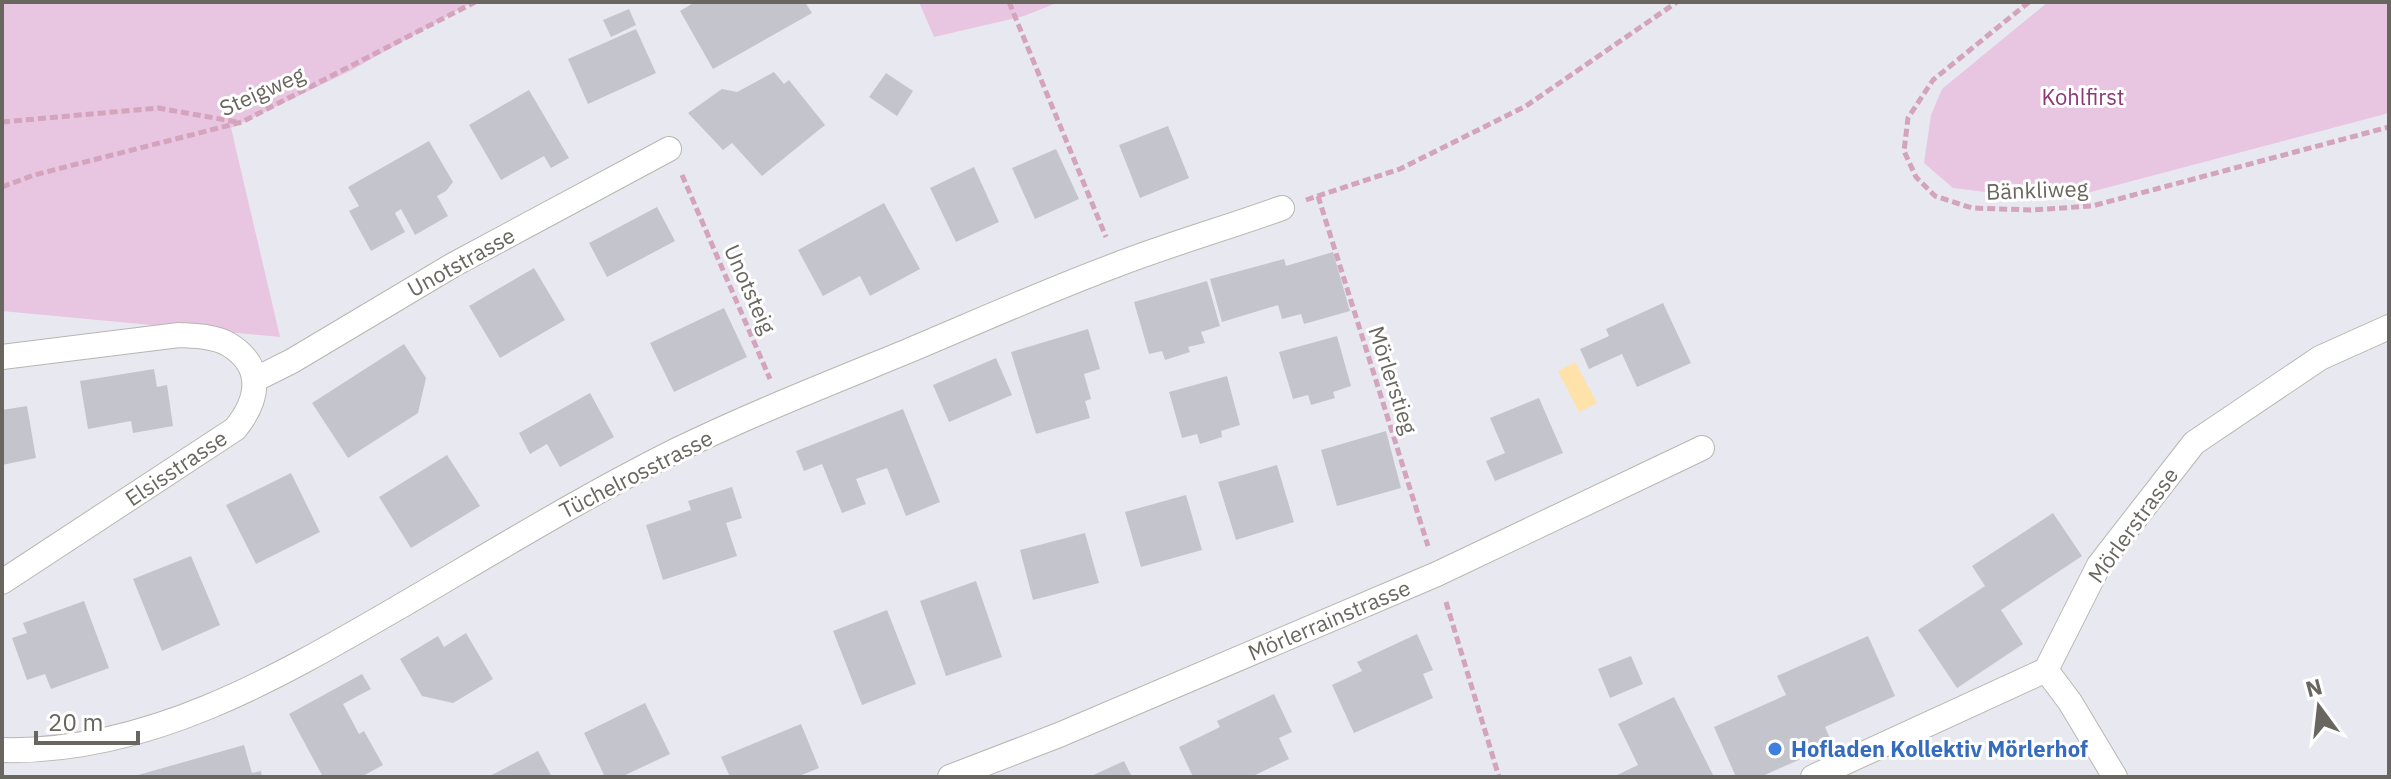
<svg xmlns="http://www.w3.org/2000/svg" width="2391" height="779" viewBox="0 0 2391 779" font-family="'IBM Plex Sans',sans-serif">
<rect width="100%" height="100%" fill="#e8e8f1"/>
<!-- green -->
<path fill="#e8c5e1" d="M2,2H473L350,71L231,128L280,337L2,311Z
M919,2H1059L1024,16L934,37Z
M2048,2H2389V113L2083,194L2026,197L1953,188L1924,163L1931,115L1942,89Z"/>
<!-- water -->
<path fill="#ffe1aa" d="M1575,362L1597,403L1579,412L1558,371Z"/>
<!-- building -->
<path fill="#c4c5cc" d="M695,2H805L812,13L713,69L680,11Z
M629,9L636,25L611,37L603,20Z
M636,29L656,73L588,104L568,59Z
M774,72L784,84L789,80L825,125L762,176L732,143L723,150L688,113L722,89L737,92Z
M886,73L913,91L897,116L869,97Z
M529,90L569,158L551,168L544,156L501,180L469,125Z
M1168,126L1189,178L1140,198L1119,145Z
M429,141L453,182L446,191L437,196L448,216L415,235L401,209L395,213L405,232L371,251L349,211L359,206L348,187Z
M1056,149L1079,199L1035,219L1012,168Z
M974,167L999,222L956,242L930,188Z
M884,203L920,269L870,296L860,276L823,296L798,250Z
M657,207L675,241L607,277L589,243Z
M1333,252L1350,311L1304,324L1301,314L1282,319L1278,305L1222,322L1210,279L1284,259L1286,266Z
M534,268L565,320L500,358L469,306Z
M1207,281L1220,326L1201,332L1205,343L1188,347L1190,352L1165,360L1162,351L1149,354L1134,302Z
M1663,303L1691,363L1637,387L1622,354L1589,369L1580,349L1609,336L1606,329Z
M724,308L747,357L674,392L650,343Z
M1088,329L1100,369L1084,374L1091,399L1085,401L1090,418L1036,434L1011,352Z
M1337,336L1351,386L1333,392L1335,398L1311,405L1308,395L1293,399L1279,352Z
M404,344L426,378L418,413L348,458L312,403Z
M996,358L1012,395L949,422L933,385Z
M154,369L157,387L167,385L173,426L133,433L131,421L88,429L80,381Z
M1227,376L1240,425L1221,431L1222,437L1200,444L1197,434L1182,438L1169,392Z
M590,393L614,437L560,467L547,444L530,454L519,433Z
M1539,398L1563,453L1495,481L1486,461L1505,453L1490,418Z
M27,406L36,458L2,465V410Z
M903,409L940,502L906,516L887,468L856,479L866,504L842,513L822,464L804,471L796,451Z
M1386,431L1401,488L1337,506L1321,450Z
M447,455L480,506L411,548L379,497Z
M1277,465L1294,522L1236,540L1218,482Z
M291,473L320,532L256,564L226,505Z
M732,487L742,518L726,523L737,556L663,580L646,525L691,510L688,501Z
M1186,495L1202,550L1141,567L1125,512Z
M2053,513L2082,556L2001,610L2023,644L1957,688L1918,630L1985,586L1972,566Z
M1085,533L1099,583L1033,600L1020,550Z
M191,556L220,625L162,651L133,579Z
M976,581L1002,657L946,676L920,601Z
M84,601L109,668L51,689L45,674L27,680L12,638L27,633L23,623Z
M887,610L916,684L862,705L833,631Z
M466,633L493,679L453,703L422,696L400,659L438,636L444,647Z
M1417,634L1433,670L1423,674L1433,698L1354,733L1332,685L1362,671L1357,662Z
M1868,636L1895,696L1825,727L1833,745L1760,777H1736L1714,727L1786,695L1777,676Z
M1631,656L1643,684L1610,698L1598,669Z
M362,674L371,689L343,704L359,734L364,731L383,765L361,777H323L289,714Z
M1274,694L1292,732L1279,738L1289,759L1251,777H1193L1179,747L1220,727L1217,721Z
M1674,697L1714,777H1613L1638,765L1618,724Z
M645,703L670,754L621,777H605L584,733Z
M801,724L819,768L797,777H730L721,757Z
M244,745L252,773L261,771L262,777H131Z
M538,751L552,777H488Z
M1124,761L1132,777H1089Z"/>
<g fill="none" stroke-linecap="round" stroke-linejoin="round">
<!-- street casing -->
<g stroke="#b7b6b0" stroke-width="26">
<path id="street" d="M2,357L179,335C195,336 214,336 228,344C265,366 259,400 235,429L2,582
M254,380L292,361L453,265L669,149
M2046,670L2070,702L2115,777
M2,750C150,754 282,675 406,603C495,551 583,497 675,451C751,414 830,383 908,351C977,322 1046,291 1116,265C1170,244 1227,228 1282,208
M950,777L1059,735L1437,574L1702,448
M1813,777L2046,670L2099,565L2194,443L2320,358L2389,327"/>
</g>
<!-- path -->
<path stroke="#d3a4bc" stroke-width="5" stroke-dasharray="8 4" stroke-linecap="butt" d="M1009,2L1106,237
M2029,2L1933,80L1908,118L1904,151L1916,177L1935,196L1972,208L2031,210L2092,206L2389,127
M2,122L158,108L237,122
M682,175L770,379
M2,187L34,175L242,122L475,2
M1318,196L1428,546
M1306,200L1400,169L1526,106L1677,2
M1446,602L1499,777"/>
<!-- street -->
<use href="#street" stroke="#fff" stroke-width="24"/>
</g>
<!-- markers -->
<circle fill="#3f7fe0" stroke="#fff" stroke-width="3" cx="1775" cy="749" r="8"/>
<g text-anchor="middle" stroke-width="6" stroke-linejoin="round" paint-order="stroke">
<!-- street labels -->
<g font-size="22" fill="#68665f" stroke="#fff">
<text transform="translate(262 91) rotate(-24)" y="8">Steigweg</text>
<text transform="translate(2037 190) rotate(-2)" y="8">Bänkliweg</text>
<text transform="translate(461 262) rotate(-29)" y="8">Unotstrasse</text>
<text transform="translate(750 289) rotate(66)" y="8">Unotsteig</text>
<text transform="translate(1393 380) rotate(72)" y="8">Mörlerstieg</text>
<text transform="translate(176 468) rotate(-34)" y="8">Elsisstrasse</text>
<text transform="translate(636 474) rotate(-27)" y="8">Tüchelrosstrasse</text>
<text transform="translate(2133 525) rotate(-54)" y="8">Mörlerstrasse</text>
<text transform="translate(1329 620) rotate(-23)" y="8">Mörlerrainstrasse</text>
</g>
<!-- park labels -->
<g font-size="22" fill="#8e3878" stroke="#fff">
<text x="2083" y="105">Kohlfirst</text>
</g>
<!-- shop labels -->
<g font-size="22" font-weight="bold" fill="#366cbe" stroke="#fff" text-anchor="start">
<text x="1791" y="757">Hofladen Kollektiv Mörlerhof</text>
</g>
</g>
<!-- border -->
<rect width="2391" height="779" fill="none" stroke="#68665f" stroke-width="8"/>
<!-- north arrow -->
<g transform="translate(2319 707) rotate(345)" stroke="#ffffff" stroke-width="6" paint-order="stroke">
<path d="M0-6L14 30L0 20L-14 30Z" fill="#68665f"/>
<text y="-12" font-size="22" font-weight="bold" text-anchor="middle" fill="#68665f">N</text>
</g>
<!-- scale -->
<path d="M36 731v12h102v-12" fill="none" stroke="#68665f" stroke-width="4"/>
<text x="48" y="731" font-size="24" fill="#68665f" stroke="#ffffff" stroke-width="6" paint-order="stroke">20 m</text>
</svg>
